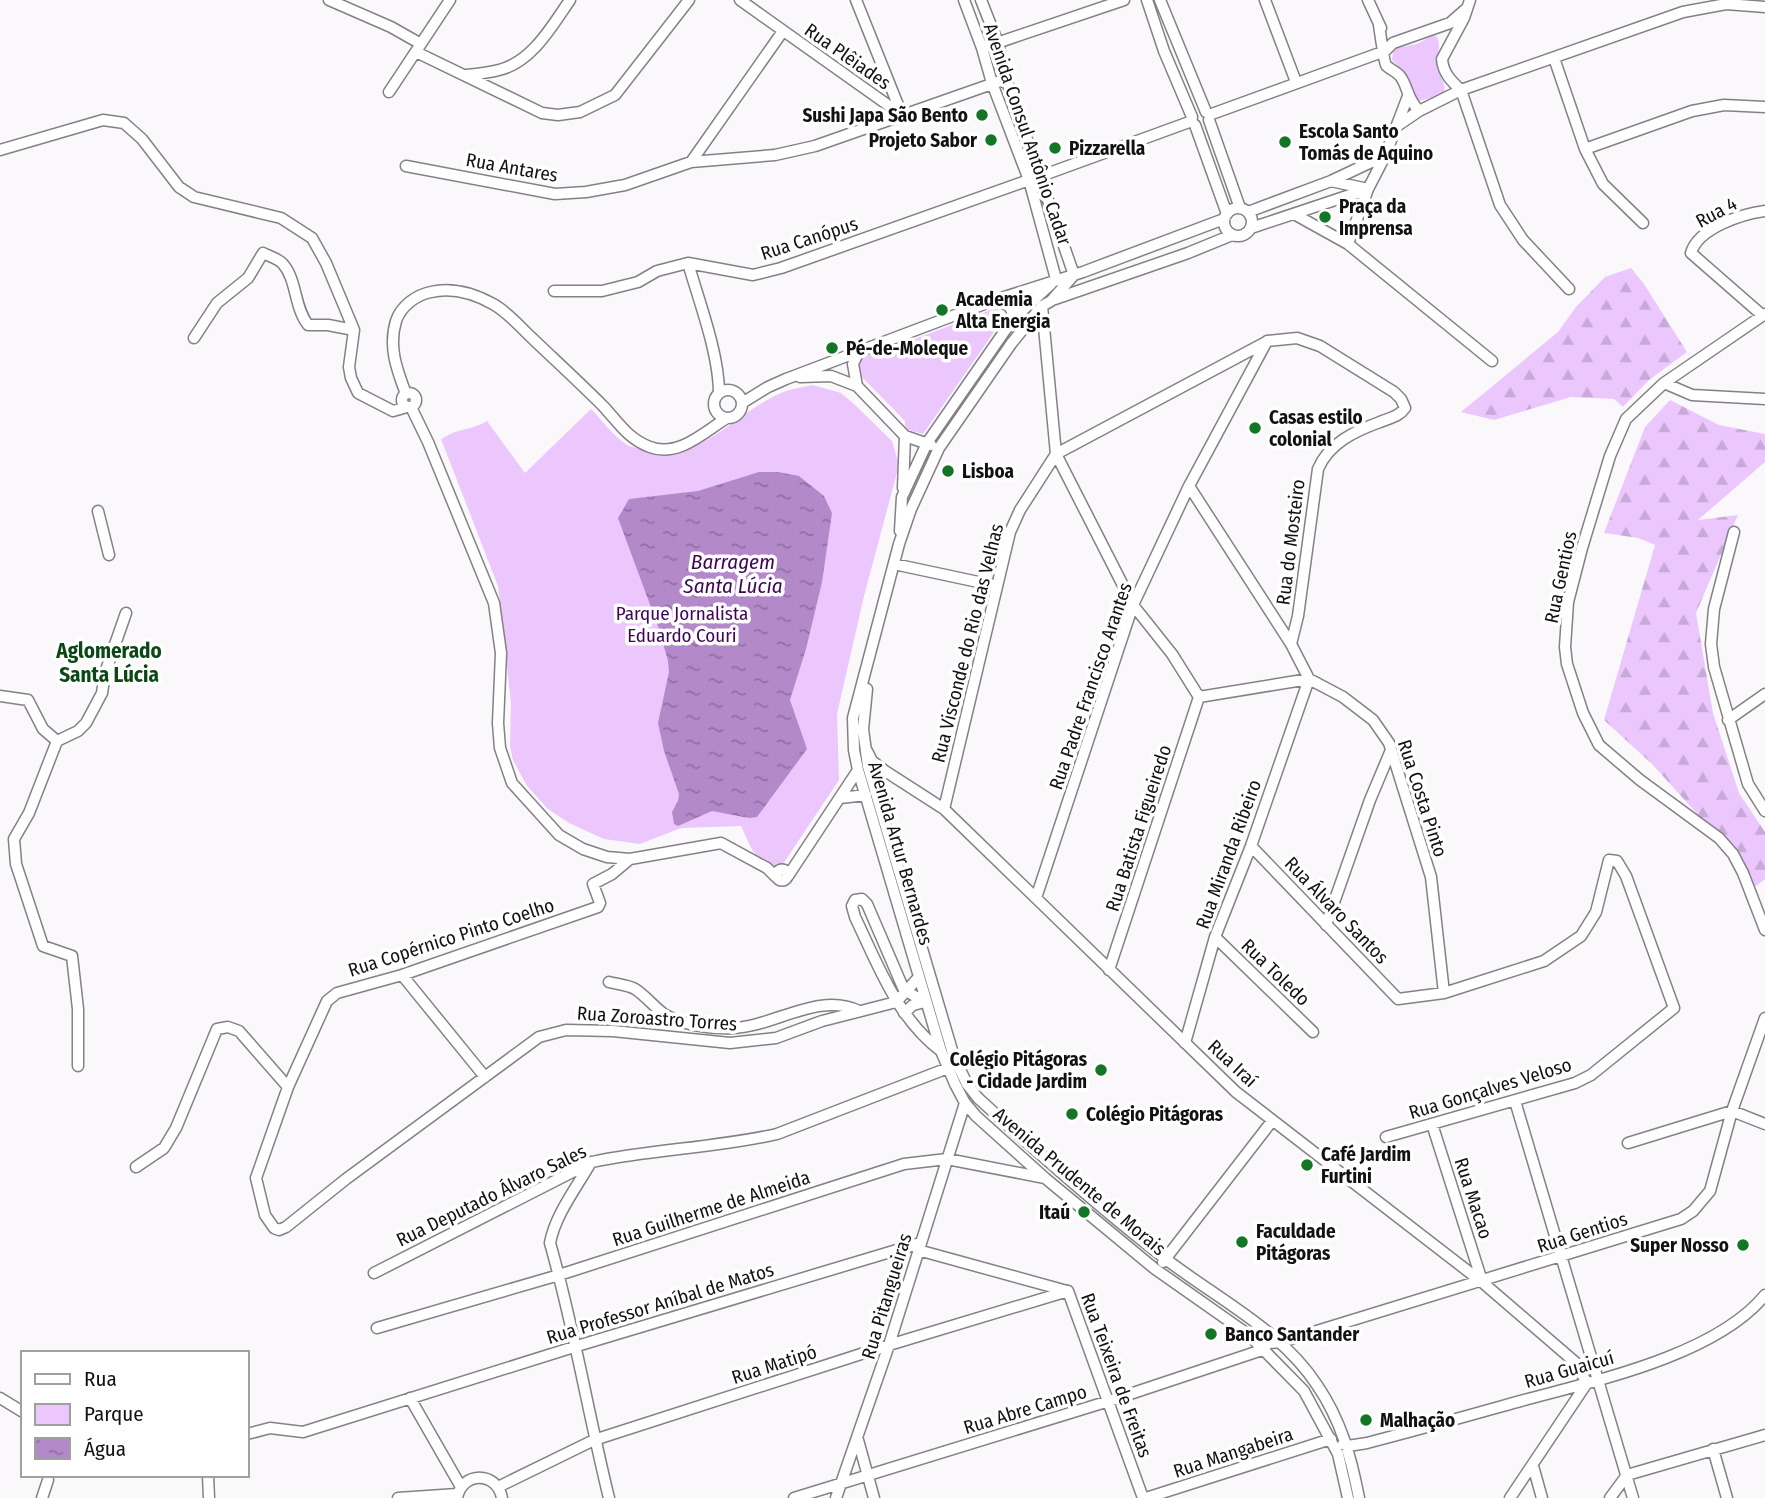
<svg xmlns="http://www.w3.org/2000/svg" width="1765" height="1498" viewBox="0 0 1765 1498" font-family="'Fira Sans Condensed',sans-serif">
<defs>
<pattern id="forest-firs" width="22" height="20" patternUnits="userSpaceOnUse" patternTransform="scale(1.75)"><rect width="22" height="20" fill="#ebc7fe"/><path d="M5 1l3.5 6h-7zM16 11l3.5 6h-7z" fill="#c8aad9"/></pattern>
<pattern id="water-ripples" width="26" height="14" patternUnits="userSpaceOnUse" patternTransform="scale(1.75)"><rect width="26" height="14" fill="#b489ca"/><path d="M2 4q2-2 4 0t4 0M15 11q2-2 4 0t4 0" fill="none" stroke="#916fa3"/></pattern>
</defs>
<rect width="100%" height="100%" fill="#fbf8fc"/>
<!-- forest -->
<path fill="url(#forest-firs)" d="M1631,268L1644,284L1687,352L1649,380L1623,407L1614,399L1571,397L1494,420L1461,412L1558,332L1576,307L1605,277Z
M1670,400L1719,425L1765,434V462L1698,520L1738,515L1696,613L1713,713L1739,793L1765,832V879L1751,890L1731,851L1652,764L1604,720L1655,545L1638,538L1604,533L1645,427Z"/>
<!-- green -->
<path fill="#ebc7fe" d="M1433,35L1437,37C1442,48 1436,54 1437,65C1437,76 1447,81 1444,92L1437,96L1420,101L1412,96C1409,80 1405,71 1392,60L1393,52L1396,48L1417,44Z
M996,308L1005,314L1006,321L1000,331H995L992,335L923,434L908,430L905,426V421L859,374L858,362L867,352L873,355Z
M813,385L841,393L854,404L892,441L899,465L864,596L837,714L839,780L779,870L776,866C755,864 749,843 741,826L681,828L640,844L604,839L569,823L548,809L527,786L513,760L510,746L511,703L498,586L441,439C458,428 473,430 487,421L525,473L591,409C602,420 613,436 626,444C630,447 637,448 641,449C699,468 737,409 786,391C795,388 805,387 813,385Z"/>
<!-- water -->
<path fill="url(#water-ripples)" d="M759,472H778L799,476L824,496L832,513L822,582L806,649L790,700L807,749L757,817L749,818L712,811L678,826L674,824L672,812L678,801L679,794L664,751L658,723L669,672L668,661L659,629L618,518L629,499L698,491Z"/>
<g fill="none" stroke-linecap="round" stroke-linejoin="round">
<!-- minor casing -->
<g stroke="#838185" stroke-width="13">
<path id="minor" d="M329,0L391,27L421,44
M740,0L902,115
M856,0L902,115
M964,0L982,48L992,83L1029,180L1056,279
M981,0L998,43L1006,79L1074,275
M1147,0L1164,51L1192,117
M1160,0L1206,112
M1265,0L1296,82
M1368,0L1381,28
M1470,0L1464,18L1442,59C1443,73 1451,81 1461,90L1500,205L1523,240L1569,289
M1379,25C1380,31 1384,62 1386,65C1389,69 1396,71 1400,76C1408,86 1406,97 1419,111
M982,48L1124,0
M416,52L542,113L558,115L580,112L615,95L689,0
M1554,58L1585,149L1603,184L1643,223
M465,75C476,74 488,73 499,70C532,62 552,26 570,0
M389,92L450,0
M1209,115L1385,51L1393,43L1450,23L1466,9
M1209,120L1240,208
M1195,125L1227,214
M1397,126L1419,111L1461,90L1683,12L1726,4L1765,7
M1585,149L1692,111L1724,105L1765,107
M0,150L103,120L124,123L142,139L179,187L194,197L281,218L312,238L326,263L354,330L349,367L351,378L358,393L393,411L407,407
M691,162L783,31
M406,166L555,194L586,192L625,185L691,162L775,155L815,146L1006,79
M1041,176L1192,121
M1331,181L1368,189
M1224 222a14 14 0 1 1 28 0a14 14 0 1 1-28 0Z
M1248,212L1331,181L1384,156
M1294,214L1348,244L1492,361
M1251,228L1368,189
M1348,244L1368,189L1385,156L1408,96
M688,263C699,301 719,354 719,393
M1074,275L1051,301L1042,306L1011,344L939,448L911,509L899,544L853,718L854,750L858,770L941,1051L955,1084L965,1103L976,1116L1045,1178L1155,1269L1249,1335L1304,1391L1338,1454L1348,1498
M554,291H602L638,282L657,271L688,263L753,275L781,268L1029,180
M1055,299L1188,253L1232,235
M995,300C1009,304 1014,308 1013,323
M1042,306L1056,454L1133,605L1172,654L1199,697
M1765,314L1664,383L1626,419L1610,456L1582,548L1568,602L1565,647L1567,664L1583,713L1599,745L1640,780L1719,838L1733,854L1743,873L1765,930
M1762,315L1691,253C1698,228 1742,214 1765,211
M194,338L217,303L248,278L263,253C269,256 279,259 283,264C297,280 294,307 308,325H328L354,330
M800,377L831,376L857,386L905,436L931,445
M1664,383L1692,395L1765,399
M857,386L853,364L859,351
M714 404a14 14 0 1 1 28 0a14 14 0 1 1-28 0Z
M402 400a7 7 0 1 1 14 0a7 7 0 1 1-14 0Z
M406,394C397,370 388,347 396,321C401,306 416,295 431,292C453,287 473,293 493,304C508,312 520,327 533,339C556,361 580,383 603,406C618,422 628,439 650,447C679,458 705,431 727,418
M742,403L768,387L786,379L995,300L1083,272L1224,219
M411,407L428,442L494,603L501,653L498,723L500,748L512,783L559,835L583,849L607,857L630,859L721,843L767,868L776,877
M903,488L905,436
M98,511L109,555
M900,531L902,497L927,443L1013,319L1051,284
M1734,532L1714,609L1711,644L1714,667L1748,784L1765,811
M894,564L997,586
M867,689L863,729L868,766L954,1057L967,1084L978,1098C1039,1154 1101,1209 1167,1260C1218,1299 1281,1330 1317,1385C1341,1420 1351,1457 1359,1498
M0,696L28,700L43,729L57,741
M1199,697L1309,679L1343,697L1373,720L1389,743L1431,877L1444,993
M1728,720L1765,694
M57,741L29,813L14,839L16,864L43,946L72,956L78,1009V1066
M57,741L78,731L86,723L102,693L105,673L126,613
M867,751L872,761L885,771L944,809L1236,1092L1482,1282L1575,1362L1587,1383
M840,798L866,795
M944,809L1010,532L1020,510L1056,454L1268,341L1297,338L1320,346L1394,392L1401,399L1405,408C1399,417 1389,418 1380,422C1355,431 1329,443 1318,469L1298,616L1291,644
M1251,846L1398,999L1444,993L1544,961L1581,936L1596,912L1609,860L1617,861L1626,876L1674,1008L1591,1075L1575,1083L1386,1137
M630,859L612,874L593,884L600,903L598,907L402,975L337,993L327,1001L288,1087L256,1178L265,1215L274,1228L279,1230L286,1227L346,1179L539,1037L566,1030L613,1031L730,1043L776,1038L822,1021L896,1002L919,977
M776.5 875a5.5 5.5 0 1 1 11 0a5.5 5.5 0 1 1-11 0Z
M788,876L858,770
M1036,898L1133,605L1189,486L1267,341
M1326,925L1370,800L1391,750
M1215,937L1313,1032
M1109,970L1199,697
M402,975L485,1077
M609,982C617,984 628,985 635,989C646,996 654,1007 664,1014C682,1025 711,1029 733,1028C773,1027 819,991 859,1011
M927,1003L904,990L867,904L862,899L855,900L852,906L855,917C878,965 897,1018 941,1051
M904,1013L913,1005L925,1002
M1185,1043L1215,937L1251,846L1309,679L1291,644L1189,486
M1515,1101L1633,1498
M1432,1124L1482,1281
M1628,1143L1732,1111L1765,1124
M591,1162C577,1187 555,1215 550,1243C574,1327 588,1413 609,1498
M136,1167L164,1148L176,1128L217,1029L228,1027L239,1031L288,1087
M918,1250L1067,1291
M1163,1262L1272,1121
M374,1273L592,1162C653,1149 716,1148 777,1134L948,1068
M1068,1291L1143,1498
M377,1328L559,1275L904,1164L947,1159L1045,1178
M1256,1338L1270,1343L1281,1342L1681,1219L1693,1211L1710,1191L1732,1111L1765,1018
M0,1398L23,1412
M410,1398L461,1487
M247,1434L270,1428L303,1432L577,1346L920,1243
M858,1440L874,1498
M1343,1444L1348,1446L1367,1443C1421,1429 1474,1414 1528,1399C1599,1380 1717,1354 1765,1295
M1713,1449L1727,1498
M1533,1466L1542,1498
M208,1475L209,1498
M498,1487L594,1440L889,1345L1068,1291
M42,1498L48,1480
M398,1498L457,1494
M457,1498C462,1471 497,1471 502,1498
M794,1498L1109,1401L1265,1349
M836,1498L889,1345L965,1103
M1146,1498L1331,1439
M1510,1498L1587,1383
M1610,1498L1627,1475L1765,1435"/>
</g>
<!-- minor -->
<use href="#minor" stroke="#fff" stroke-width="10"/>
</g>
<!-- markers -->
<g fill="#137526" stroke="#fff" stroke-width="2.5">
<circle cx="982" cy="115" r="7"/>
<circle cx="991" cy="140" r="7"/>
<circle cx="1285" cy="142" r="7"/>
<circle cx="1055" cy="148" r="7"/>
<circle cx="1325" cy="217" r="7"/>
<circle cx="942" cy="310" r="7"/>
<circle cx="832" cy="348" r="7"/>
<circle cx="1255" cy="428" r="7"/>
<circle cx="948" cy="471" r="7"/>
<circle cx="1101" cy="1070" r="7"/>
<circle cx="1072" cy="1114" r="7"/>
<circle cx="1307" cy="1165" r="7"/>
<circle cx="1084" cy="1212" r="7"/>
<circle cx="1242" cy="1242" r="7"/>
<circle cx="1743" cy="1245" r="7"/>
<circle cx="1211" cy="1334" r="7"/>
<circle cx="1366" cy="1420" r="7"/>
</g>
<g text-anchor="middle" stroke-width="7" stroke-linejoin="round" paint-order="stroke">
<!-- street labels -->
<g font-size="19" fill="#121113" stroke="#fff">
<text transform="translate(848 56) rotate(35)" y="7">Rua Plêiades</text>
<text transform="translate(1028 134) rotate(71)" y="7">Avenida Consul Antônio Cadar</text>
<text transform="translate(512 167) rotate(10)" y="7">Rua Antares</text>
<text transform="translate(1716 212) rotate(-28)" y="7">Rua 4</text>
<text transform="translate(809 238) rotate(-18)" y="7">Rua Canópus</text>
<text transform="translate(1290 542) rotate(-83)" y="7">Rua do Mosteiro</text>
<text transform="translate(1560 577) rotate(-78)" y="7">Rua Gentios</text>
<text transform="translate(967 643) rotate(-76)" y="7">Rua Visconde do Rio das Velhas</text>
<text transform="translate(1090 686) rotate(-71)" y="7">Rua Padre Francisco Arantes</text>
<text transform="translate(1423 798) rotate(72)" y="7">Rua Costa Pinto</text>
<text transform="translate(1138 828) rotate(-72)" y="7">Rua Batista Figueiredo</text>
<text transform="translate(901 853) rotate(74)" y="7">Avenida Artur Bernardes</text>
<text transform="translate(1228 854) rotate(-70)" y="7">Rua Miranda Ribeiro</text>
<text transform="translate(1337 910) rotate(46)" y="7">Rua Álvaro Santos</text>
<text transform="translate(451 937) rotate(-18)" y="7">Rua Copérnico Pinto Coelho</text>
<text transform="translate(1276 972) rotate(44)" y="7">Rua Toledo</text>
<text transform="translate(657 1018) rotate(4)" y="7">Rua Zoroastro Torres</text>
<text transform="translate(1233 1063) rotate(43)" y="7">Rua Iraí</text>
<text transform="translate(1490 1088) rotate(-17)" y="7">Rua Gonçalves Veloso</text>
<text transform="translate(1080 1181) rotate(40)" y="7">Avenida Prudente de Morais</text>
<text transform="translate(491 1195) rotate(-26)" y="7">Rua Deputado Álvaro Sales</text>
<text transform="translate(1474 1198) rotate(72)" y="7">Rua Macao</text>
<text transform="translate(711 1208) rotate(-18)" y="7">Rua Guilherme de Almeida</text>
<text transform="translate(1582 1232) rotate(-18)" y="7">Rua Gentios</text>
<text transform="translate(886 1296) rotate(-73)" y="7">Rua Pitangueiras</text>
<text transform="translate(660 1303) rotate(-17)" y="7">Rua Professor Aníbal de Matos</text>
<text transform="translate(774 1364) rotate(-18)" y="7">Rua Matipó</text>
<text transform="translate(1569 1369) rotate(-16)" y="7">Rua Guaicuí</text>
<text transform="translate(1117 1375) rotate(70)" y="7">Rua Teixeira de Freitas</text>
<text transform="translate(1025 1409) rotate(-17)" y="7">Rua Abre Campo</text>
<text transform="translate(1233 1452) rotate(-18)" y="7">Rua Mangabeira</text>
</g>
<!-- poi labels -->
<g font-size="19" font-weight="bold" fill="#121113" stroke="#fff" text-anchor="start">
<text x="968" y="122" text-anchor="end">Sushi Japa São Bento</text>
<text x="1299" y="138">Escola Santo<tspan x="1299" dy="22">Tomás de Aquino</tspan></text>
<text x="977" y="147" text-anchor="end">Projeto Sabor</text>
<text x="1069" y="155">Pizzarella</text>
<text x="1339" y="213">Praça da<tspan x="1339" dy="22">Imprensa</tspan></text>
<text x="956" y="306">Academia<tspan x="956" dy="22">Alta Energia</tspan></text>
<text x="846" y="355">Pé-de-Moleque</text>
<text x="1269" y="424">Casas estilo<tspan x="1269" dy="22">colonial</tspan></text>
<text x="962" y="478">Lisboa</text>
<text x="1087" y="1066" text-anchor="end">Colégio Pitágoras<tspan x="1087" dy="22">- Cidade Jardim</tspan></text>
<text x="1086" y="1121">Colégio Pitágoras</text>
<text x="1321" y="1161">Café Jardim<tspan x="1321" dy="22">Furtini</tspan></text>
<text x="1070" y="1219" text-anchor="end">Itaú</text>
<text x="1256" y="1238">Faculdade<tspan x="1256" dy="22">Pitágoras</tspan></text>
<text x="1729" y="1252" text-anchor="end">Super Nosso</text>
<text x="1225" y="1341">Banco Santander</text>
<text x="1380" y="1427">Malhação</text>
</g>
<!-- park labels -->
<g font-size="19" fill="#410558" stroke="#fff">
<text x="682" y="620">Parque Jornalista<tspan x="682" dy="22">Eduardo Couri</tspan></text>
</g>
<!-- water labels -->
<g font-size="21" font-style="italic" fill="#400456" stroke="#fff">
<text x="733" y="569">Barragem<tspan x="733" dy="24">Santa Lúcia</tspan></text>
</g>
<!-- neighbourhood labels -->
<g font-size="21" font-weight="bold" fill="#0c4816" stroke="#fff">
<text x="109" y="658">Aglomerado<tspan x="109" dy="24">Santa Lúcia</tspan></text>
</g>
</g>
<!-- legend -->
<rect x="21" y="1351" width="228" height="126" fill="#ffffff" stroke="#a0a0a1" stroke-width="2"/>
<rect x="35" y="1374" width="35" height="10" fill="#ffffff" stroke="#a0a0a1" stroke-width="2"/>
<text x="84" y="1386" font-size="21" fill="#121113">Rua</text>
<rect x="35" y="1404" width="35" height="21" fill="#ebc7fe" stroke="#a0a0a1" stroke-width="2"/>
<text x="84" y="1421" font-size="21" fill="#121113">Parque</text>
<rect x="35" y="1438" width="35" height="21" fill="url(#water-ripples)" stroke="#a0a0a1" stroke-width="2"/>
<text x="84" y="1456" font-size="21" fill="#121113">Água</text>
</svg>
